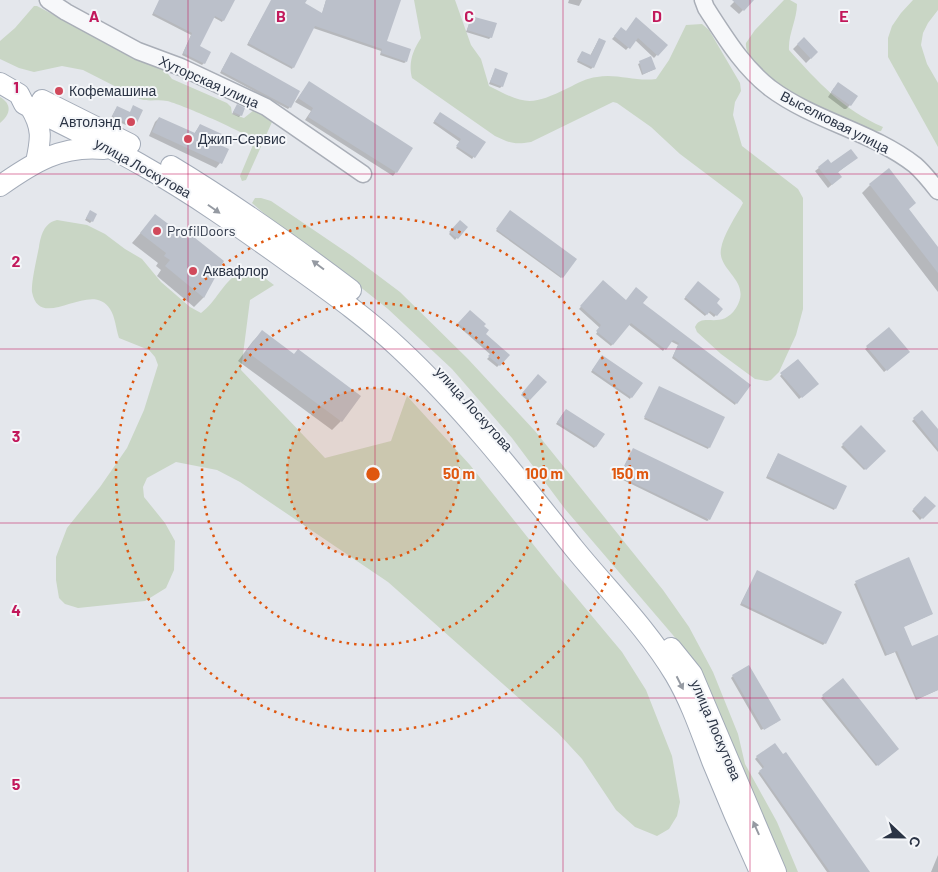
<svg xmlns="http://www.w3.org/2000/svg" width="938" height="872" viewBox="0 0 938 872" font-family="Barlow,sans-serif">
<rect width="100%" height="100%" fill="#e4e7ec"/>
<!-- green -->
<path fill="#c9d6c5" d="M414,0H455L471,45L481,59L489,86C526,105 531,106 568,88C578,83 587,78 597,77C616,73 636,82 656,79L669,60L686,25L702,24L709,30L740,83L741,91L735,102L733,115L742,146L798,189L803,198V309L796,335L779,372L771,380L767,381L755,379L721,354L697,332L695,327C702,311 721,331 736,308C753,281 717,271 721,249C723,235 736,216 743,203L741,200L680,154L651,127L617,103L613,102L531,142C514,145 510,143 495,136L412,78C408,63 413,50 421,38Z
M784,0H790L797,4C797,20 788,34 789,50C818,82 843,110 883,127L881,131L873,132C855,125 836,120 819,111C801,102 743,66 746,43L755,30Z
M913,0H938V10L928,23L923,33L921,45L927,64L938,83V147L888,57V38L892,26L901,13Z
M34,6H37L133,57L160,67L165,70L172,79L227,103L231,107L232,114L244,118L254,110L270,116L272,122L246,180L242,181L240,176L253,145C252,142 252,141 250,138C240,130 180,104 167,101C158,99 149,102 140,99L83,70L62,66L34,72L19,68L0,59V41L15,28Z
M0,97C12,104 11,114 0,123Z
M255,198H261L271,201L352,256L400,292L468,359L535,431L663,590L689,627L713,672L738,734L745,764L777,822L798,872H784L684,648L565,509L512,438L452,369L388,309L349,278L284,231L252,203Z
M57,220L87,225L105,234L125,249L142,259L161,282L190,307L201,313C216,302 223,282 239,273C243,270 249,270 254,270L274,285L250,300L241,370L325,458L391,441L407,396L470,465L556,573L622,652L646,690L672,756L680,802L677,816L669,829L657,836L635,827L616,810L582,759L558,733L388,582L240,482L217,470L176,462L147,478L143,487L144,497L165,523L175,541L174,570L166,588L145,601L78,608L65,604L59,598L56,580V557L67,528L100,487L127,448L144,410L158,365L155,357L149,350L119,338C116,329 115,316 110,309C91,278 40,334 32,292C31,283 37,257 39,247C41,235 44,223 57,220Z"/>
<!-- shadow -->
<path fill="#0003" d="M160,0H234L222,22L213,17L198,46L204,63L202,65L182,55L191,35L152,15Z
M272,0H306L304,4L322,14L326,0H399L386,42L406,62L404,63L380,55L381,51L313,28L292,69L247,45Z
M569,0H582L579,6L568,3Z
M736,0H746L750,3L739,14L730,6Z
M472,17L491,37L489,39L466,32Z
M619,31L626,32L666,45L654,58L635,40L626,50L612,39Z
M804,38L817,52L806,63L793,49Z
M599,39L593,67L591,69L577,62L582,52L590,56Z
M231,53L290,107L288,109L220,73Z
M651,58L655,69L642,75L638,64Z
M495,70L502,86L500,88L489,84Z
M309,83L396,172L393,176L305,120L311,111L295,102Z
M834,88L851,104L846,109H844L828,97Z
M237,106L241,115L239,117L232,114Z
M116,109L130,113L134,126L132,128L111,118Z
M439,115L484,142L472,159L456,148L460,142L433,123Z
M159,118L194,134L200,125L218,145L220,163L216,168L149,136L155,122Z
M856,158L837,173V180L828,188L815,171L828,161L831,165Z
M870,185L908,210L938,249V292L862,193Z
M90,212L92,221L90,223L85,220Z
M508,214L562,277L561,278L496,231Z
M155,216L187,239L222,262L203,298L194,307L157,276L161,270L156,266L158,263L132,243Z
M460,222L466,227L455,240L449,234Z
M603,282L626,302L641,304L749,385L736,403L735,405L672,358L678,345L670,341L663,351L628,324L611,346L596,334L600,328L579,309Z
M698,283L715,304L722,309L714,317L708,312L705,316L684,299Z
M470,311L482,327L484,334L508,356L497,367L487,359L491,355L457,325Z
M889,329L908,352L884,372L865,349Z
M262,332L294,355L341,421L332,430L238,361L253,341Z
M601,358L631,397L630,399L591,372Z
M797,360L817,384L799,399L780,376Z
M538,376L545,382L528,401L521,395Z
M659,388L709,447L708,449L644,419Z
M564,412L603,435L594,448L556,424Z
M922,412L938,431V452L912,421Z
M861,427L884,451L864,470L841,447Z
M631,452L709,520L707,521L619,478Z
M777,456L835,508L834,510L766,478Z
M925,498L934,506L920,520L912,511Z
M908,559L932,614L903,627L912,647L938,636V690L916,700L895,652L885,656L854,584Z
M757,572L825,643L823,645L740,605Z
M733,676L777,722L761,730L731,678Z
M842,680L897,749L876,766L821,698Z
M757,757L869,872H827L758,773L763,769L755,759Z
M938,855V872H931Z"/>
<!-- building -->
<path fill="#bbc0ca" d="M159,0H235L224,21L215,16L200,46L211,52L205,64L183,53L192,33L153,13Z
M271,0H307L305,3L322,13L326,0H401L387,41L411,49L407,62L381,53L382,49L315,26L294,68L248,43Z
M732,0H754L744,11Z
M471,16L497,23L492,38L467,30Z
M636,17L668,45L658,56L638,38L630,49L614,36L621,27L626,31Z
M804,37L818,52L811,59L797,44Z
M599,38L606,41L594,68L577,60L582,51L591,55Z
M231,52L300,91L291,108L221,71Z
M651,56L656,69L643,74L639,61Z
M495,68L508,73L503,87L490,82Z
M309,81L413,148L397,173L308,117L313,108L298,98Z
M838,82L858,96L851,106L831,92Z
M237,104L245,108L242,116L233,112Z
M133,105L143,110L135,127L112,116L117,106L130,112Z
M440,112L486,142L475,158L456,146L461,139L434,121Z
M159,117L195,133L200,124L224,135L220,145L229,149L222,164L152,132Z
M851,149L858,158L838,172L842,177L832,185L818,167L828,159L831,163Z
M889,168L916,203L909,209L938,247V273L869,184Z
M90,210L97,214L93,222L86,218Z
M510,210L577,259L563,278L496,229Z
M155,214L187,238L190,234L224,261L204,298L165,266L170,260L164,256L166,253L140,233Z
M460,220L468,227L458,239L449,232Z
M603,280L626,300L636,287L648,297L643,303L751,385L737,404L673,356L679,343L673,340L666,350L631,323L613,345L596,331L601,325L580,306Z
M698,281L720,299L717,303L723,309L717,316L710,311L707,315L685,297Z
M470,310L486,324L484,326L489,330L486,334L510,355L500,366L488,356L492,352L458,323Z
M889,327L910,352L887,371L866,346Z
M262,330L294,354L298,349L361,396L342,422L246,351Z
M602,355L643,383L632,398L592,370Z
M798,359L819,384L802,398L780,373Z
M538,374L547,382L530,400L522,393Z
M659,386L725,417L710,448L644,417Z
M566,409L605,434L596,447L557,422Z
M922,410L938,429V449L913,418Z
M861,425L886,451L866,470L842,444Z
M633,448L724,492L710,520L619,476Z
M778,453L847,486L836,509L767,476Z
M925,496L936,506L923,519L913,509Z
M909,557L933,614L904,627L912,646L938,635V690L917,699L897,651L887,655L855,581Z
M757,570L842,612L826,644L741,603Z
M749,665L781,720L764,730L732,675Z
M843,678L899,749L878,766L822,695Z
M775,743L783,754L786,752L870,872H830L759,771L764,767L756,756Z"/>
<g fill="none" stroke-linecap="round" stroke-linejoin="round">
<!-- minor casing -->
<g stroke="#a9aeb7" stroke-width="19">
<path id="minor" d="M48,0L66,12L138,51L181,67L266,107L363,174
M703,0L706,8C725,37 742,66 770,88C814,121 873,132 915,165C923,172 931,182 938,191"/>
</g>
<!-- major casing -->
<g stroke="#a3abb8" stroke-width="22">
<path id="major" d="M0,83L19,94L24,104C64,126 106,144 145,167C193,194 238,226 283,258C323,287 364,315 400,349C464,409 518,478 573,547C607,589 647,628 675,675C691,702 701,732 712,761C727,798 743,835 760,872
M42,100L130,144
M30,107C43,128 41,139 36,162
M171,166C234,204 293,246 351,290
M0,186C34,162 61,145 104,149
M671,648L692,674L776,872"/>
</g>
<!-- minor -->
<use href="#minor" stroke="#f7f8fa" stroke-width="16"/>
<!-- major -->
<use href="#major" stroke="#fff" stroke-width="20"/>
</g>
<!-- one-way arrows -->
<defs><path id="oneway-solid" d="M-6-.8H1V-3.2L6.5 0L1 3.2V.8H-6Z" transform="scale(1.25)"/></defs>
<g fill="#959aa2">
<use href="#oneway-solid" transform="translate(214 209) rotate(35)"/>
<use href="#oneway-solid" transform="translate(318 265) rotate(-143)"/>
<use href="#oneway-solid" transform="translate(680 683) rotate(63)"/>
<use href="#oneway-solid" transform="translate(756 828) rotate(-114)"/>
</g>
<!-- grid -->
<path fill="none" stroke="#c2185b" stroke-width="1" stroke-opacity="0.55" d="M188,0V872M375,0V872M563,0V872M750,0V872M0,174H938M0,349H938M0,523H938M0,698H938"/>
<!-- distance rings -->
<circle cx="373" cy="474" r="86" fill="#df570f" fill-opacity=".12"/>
<g fill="none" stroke="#df570f" stroke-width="2.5" stroke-dasharray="2.5 5">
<circle cx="373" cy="474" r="86"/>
<circle cx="373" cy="474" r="171"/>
<circle cx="373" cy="474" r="257"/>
</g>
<!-- markers -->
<g fill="#d1495b" stroke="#f4f6f9" stroke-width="2">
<circle cx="59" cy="91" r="5"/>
<circle cx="131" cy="122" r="5"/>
<circle cx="188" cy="139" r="5"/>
<circle cx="157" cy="231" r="5"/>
<circle cx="193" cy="271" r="5"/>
</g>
<g text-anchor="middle" stroke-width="4" stroke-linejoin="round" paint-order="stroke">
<!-- street labels -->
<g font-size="14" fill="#2b3445" stroke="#f4f6f9">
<text transform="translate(209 82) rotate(24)" y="5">Хуторская улица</text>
<text transform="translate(835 122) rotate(27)" y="5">Выселковая улица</text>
<text transform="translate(143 168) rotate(29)" y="5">улица Лоскутова</text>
<text transform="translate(474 409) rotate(48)" y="5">улица Лоскутова</text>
<text transform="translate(716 730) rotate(67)" y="5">улица Лоскутова</text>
</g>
<!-- poi labels -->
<g font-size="14" fill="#2b3445" stroke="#f4f6f9" text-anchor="start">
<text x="69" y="96">Кофемашина</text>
<text x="121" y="127" text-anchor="end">Автолэнд</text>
<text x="198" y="144">Джип-Сервис</text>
<text x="167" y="236">ProfilDoors</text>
<text x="203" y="276">Аквафлор</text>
</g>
</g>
<g font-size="16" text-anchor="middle" font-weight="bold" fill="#c2185b" stroke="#f4f6f9" stroke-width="4" stroke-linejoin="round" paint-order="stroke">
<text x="94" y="22">A</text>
<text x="281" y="22">B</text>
<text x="469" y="22">C</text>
<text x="657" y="22">D</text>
<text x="844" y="22">E</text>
<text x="16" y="93">1</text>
<text x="16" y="267">2</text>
<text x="16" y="442">3</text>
<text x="16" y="616">4</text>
<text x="16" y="790">5</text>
</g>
<circle cx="373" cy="474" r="8" fill="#df570f" stroke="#f4f6f9" stroke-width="2.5"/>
<g font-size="15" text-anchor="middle" font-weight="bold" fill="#df570f" stroke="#f4f6f9" stroke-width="4" stroke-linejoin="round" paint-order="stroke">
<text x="459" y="479">50 m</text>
<text x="544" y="479">100 m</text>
<text x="630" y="479">150 m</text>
</g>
<!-- north arrow -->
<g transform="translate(903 837) rotate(112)" stroke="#f4f6f9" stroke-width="4" paint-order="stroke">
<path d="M0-4L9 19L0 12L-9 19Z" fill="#2b3445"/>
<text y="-8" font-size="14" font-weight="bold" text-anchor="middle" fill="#2b3445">С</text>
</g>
</svg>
